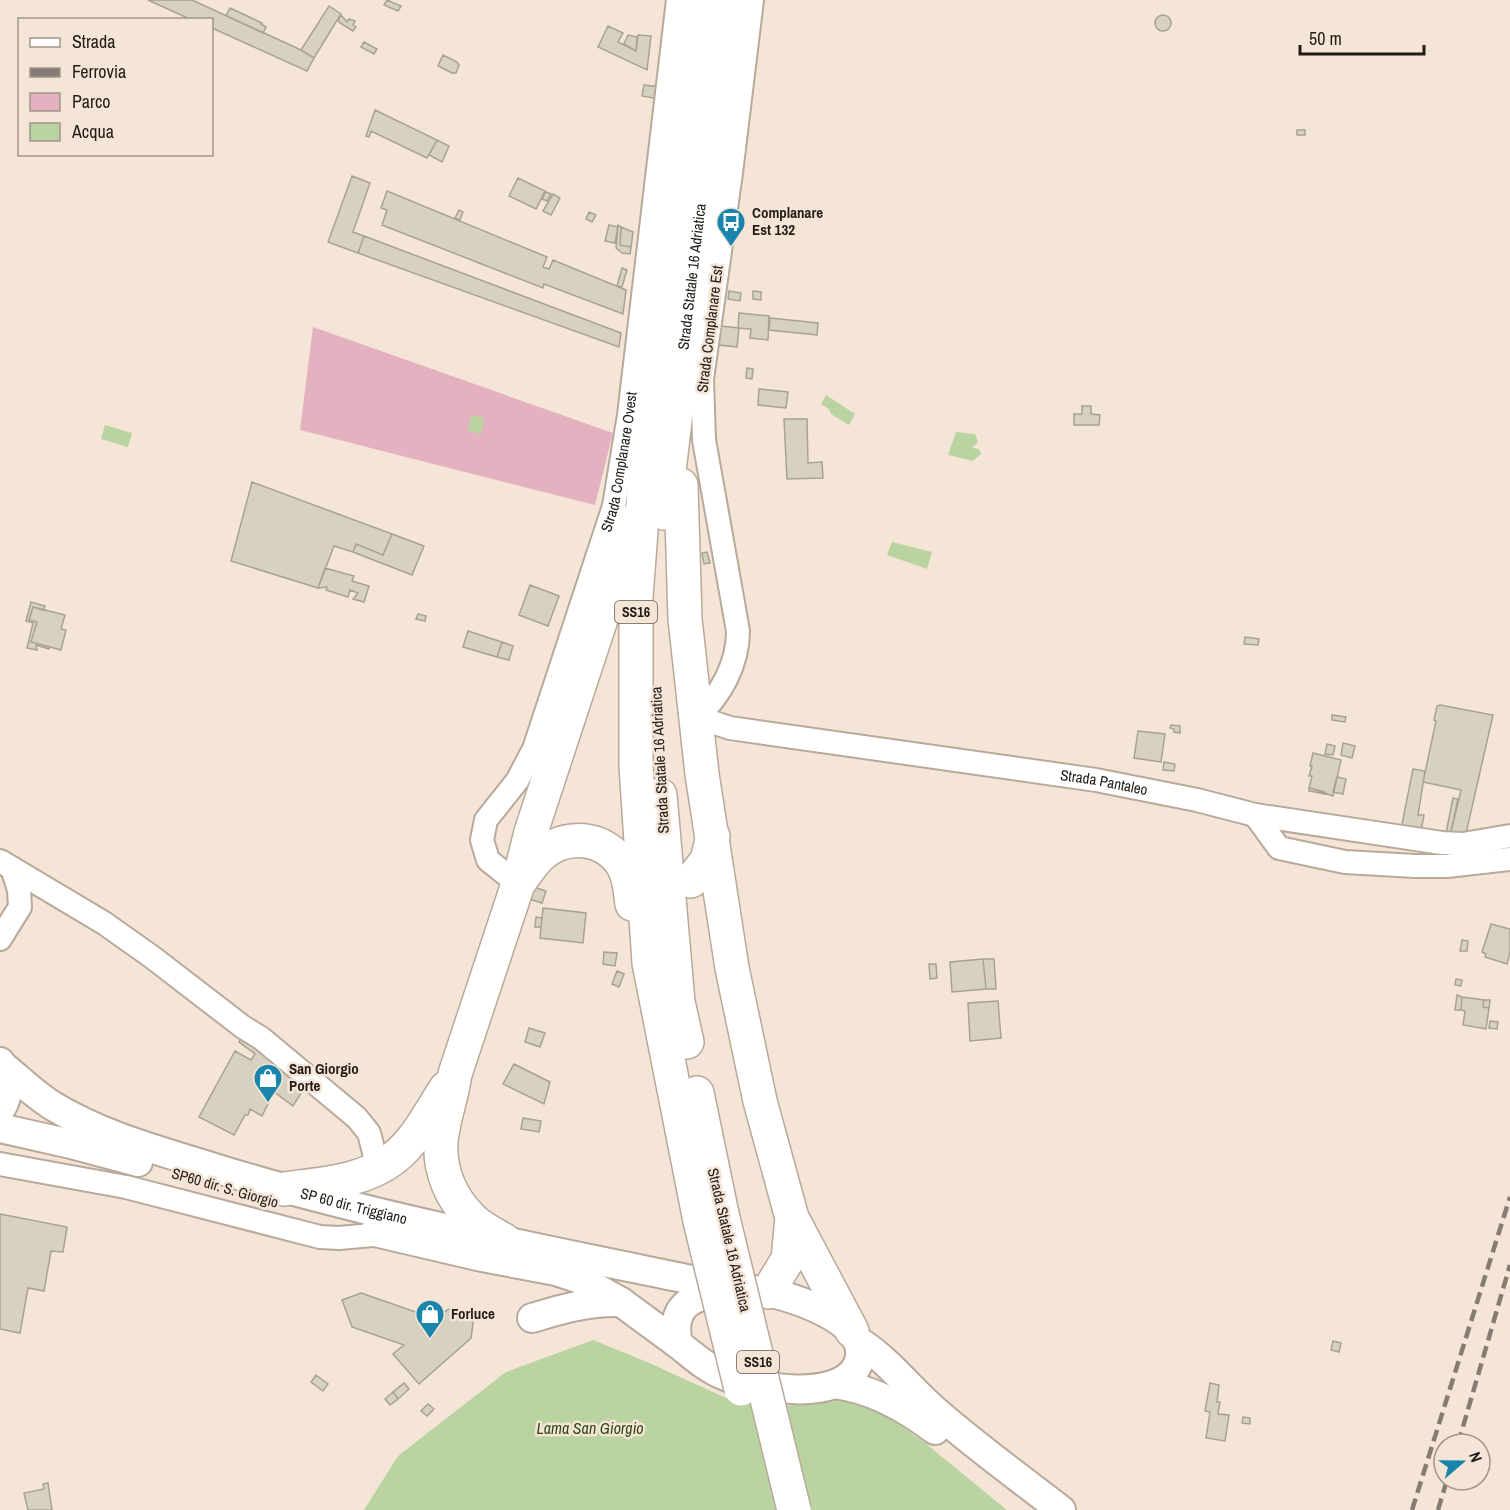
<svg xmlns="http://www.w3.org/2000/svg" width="1510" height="1510" viewBox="0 0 1510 1510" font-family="'Archivo Narrow',sans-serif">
<rect width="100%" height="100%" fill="#f5e5d6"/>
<!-- green -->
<path fill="#e4b1c1" d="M313,327L613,433L595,505L300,430Z"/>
<!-- water -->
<path fill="#b9d3a1" d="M826,395L855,414L849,425L831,414L829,409L821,404Z
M471,415L484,418L481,434L468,431Z
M105,425L132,433L128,447L101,439Z
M956,432L975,434L978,442L972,448L979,449L981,454L973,461L948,455Z
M892,542L932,552L927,569L887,555Z
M593,1340L647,1362L726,1398L785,1406L840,1399L864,1402L884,1413L925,1443L1007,1510H364L398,1456L506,1372Z"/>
<!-- building -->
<path fill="#d6d2bf" stroke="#a7a390" stroke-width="1.5" d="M148,0H192L301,50L314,58L307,71L212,28V20H192Z
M387,0L401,6L398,11L384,5Z
M329,6L341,14L314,58L301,50Z
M230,8L262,23L261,24L266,27L263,33L226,16Z
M1155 23a8 8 0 1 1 16 0a8 8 0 1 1-16 0Z
M341,15L347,22L349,19L355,21L353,25L356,27L353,31L340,23L338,20Z
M608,26L623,33L618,42L636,51L638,35L651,36L647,70L598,47Z
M628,35L637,37L636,51L624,44Z
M364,42L377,49L374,54L361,47Z
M443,55L457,62L459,65L456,73H452L438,66Z
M644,85L661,87L659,99L642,96Z
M375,110L437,140L427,158L371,131L369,137L366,136Z
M1297,130H1305V135H1297Z
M437,140L449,146L442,162L429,155Z
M352,176L370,183L353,232L364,236L358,253L328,242Z
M518,178L545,191L536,209L509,196Z
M387,191L547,257L543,267L549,269L553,260L626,290L623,314L544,284L543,288L382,225L387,210L381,208Z
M546,192L551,194L547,201L542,199Z
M553,194L560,198L551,215L543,211Z
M459,210L463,212L460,220L455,218Z
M589,212L596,215L592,222L586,219Z
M609,225L618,227L615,243L605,241Z
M618,225L621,227L620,245L631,247L630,254L622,253L616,248Z
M621,227L633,232L631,247L620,245Z
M364,236L621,333L619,347L358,253Z
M622,268L627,270L622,287L617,286Z
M729,291L741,293L740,301L728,299Z
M753,291L761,292V300L753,299Z
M739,313L769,316L768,340L750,338L751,329L738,328Z
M770,318L818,323L817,335L769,330Z
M720,326L739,328L737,347L718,345Z
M747,368L753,369L752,379L746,378Z
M759,389L788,392L786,408L758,405Z
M1082,406H1091V414L1100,415L1099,425H1074V414H1082Z
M784,419H807L808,463L822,462L823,478L787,479Z
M252,482L392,534L383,555L356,544L353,552L334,546L318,588L231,561Z
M392,534L424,546L412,575L353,552L356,544L383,555Z
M707,552L710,563L704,564L702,553Z
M325,568L354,576L352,581L369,586L364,602L353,599L358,593L350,590L348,597L326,590L327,587L318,588Z
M530,585L559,596L548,626L519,615Z
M31,602L45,606L43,610L33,607L29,620L37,622L31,642L50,647L49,649L36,645L37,650L27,648L33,623L26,621Z
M33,607L65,615L61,629L66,630L61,650L31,642L37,622L29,620Z
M418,614L426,616L425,621L416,619Z
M468,631L502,642L497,657L463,647Z
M1245,637L1259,639L1258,645L1244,644Z
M502,642L513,646L509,660L497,657Z
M1440,705L1493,715L1465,838L1450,836L1461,790L1423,782L1436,721L1434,720L1437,706Z
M1332,715L1346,717L1345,722L1332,720Z
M1171,725L1180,726V733L1174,732V729L1170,728Z
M1138,731L1165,734L1161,762L1134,758Z
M1343,743L1355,746L1352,758L1341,755Z
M1327,744L1335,746L1333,755L1325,754Z
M1313,753L1341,760L1333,796L1309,788L1312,776H1309L1312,766H1310Z
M1164,762L1175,764L1174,771L1163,770Z
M1413,769L1425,771L1418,815H1424L1421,831L1401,829Z
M1337,777L1346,779L1343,794L1333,792Z
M1309,788L1325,792V794L1309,791Z
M1453,798L1458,799L1450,836L1446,833Z
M533,887L546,891L542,903L529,899Z
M543,908L586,913L583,943L540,938Z
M536,917L542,918L541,927H535Z
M1491,924L1510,929V952L1507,964L1485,957L1486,954L1482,952Z
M1462,940L1468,941L1467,951H1460Z
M604,952L617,953L615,966L603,964Z
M983,959H994L996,989H986Z
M983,959L986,989L952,992L950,962Z
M929,964H936L937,978L930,979Z
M617,971L624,974L619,987L612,984Z
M1456,979L1462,980L1461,986L1455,985Z
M1457,995L1462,997L1461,1010H1455Z
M1462,997L1484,1000L1483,1007L1489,1008L1486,1029L1463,1025L1465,1011L1461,1010Z
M1484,1000H1490L1489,1008L1483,1007Z
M998,1001L1001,1038L970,1041L968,1003Z
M1490,1021L1498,1022L1497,1029L1489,1028Z
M529,1028L545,1033L540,1047L525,1042Z
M243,1035L305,1087L293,1106L274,1092L262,1116L250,1109L248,1115H245L234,1135L199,1117L235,1051L251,1060L255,1054L239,1042Z
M514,1064L550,1082L544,1104L503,1084Z
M523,1118L541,1121L539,1132L521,1129Z
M0,1214L67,1227L63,1252L51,1251L44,1291L28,1288L20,1333L0,1329Z
M361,1293L430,1317L439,1315L449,1309L461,1310L469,1315L473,1323L471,1338L419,1384L393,1354L404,1345L352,1327L342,1300Z
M1333,1341L1341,1343L1339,1352L1331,1350Z
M316,1375L328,1384L323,1391L311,1382Z
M404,1383L409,1389L398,1399L393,1392Z
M1210,1383L1219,1385L1217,1402H1220L1218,1414L1229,1415L1225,1441L1206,1438L1210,1412L1205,1411Z
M393,1392L398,1399L390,1405L385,1399Z
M428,1404L434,1409L427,1416L421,1411Z
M1243,1417L1250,1418V1424L1242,1423Z
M48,1483L52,1510H28L24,1493L44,1489L43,1484Z"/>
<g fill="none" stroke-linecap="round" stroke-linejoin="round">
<!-- minor casing -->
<g stroke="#b8a99b" stroke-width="26">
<g id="minor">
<path id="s1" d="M752,0L731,173L702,379L704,440L738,631C738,664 721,695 697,717L730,728L1096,780L1197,800L1255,815L1442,843L1463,844L1510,836"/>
<path d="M1255,815L1279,848L1345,862L1415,866H1447L1510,859"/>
<path d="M0,861L104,923L152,957L243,1027L261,1038L357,1118L369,1133L378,1168"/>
<path id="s2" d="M518,884L488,860L482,840L486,820L517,781L534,749L614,506L629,415L678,0"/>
<path d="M0,939L20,907L19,890L12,868"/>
<path d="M0,1164L126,1187L320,1237L339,1238L384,1234"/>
</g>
</g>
<!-- major casing -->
<g stroke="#b8a99b" stroke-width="32">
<g id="major">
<path d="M0,1062C11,1075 9,1097 0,1110"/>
<path id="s3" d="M3,1066C19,1079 35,1095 53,1106C104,1137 164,1152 221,1170C379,1218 541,1249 702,1282L728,1289"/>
<path d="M0,1128L71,1144L138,1162"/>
<path d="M375,1232L482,1257L556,1271L580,1279L621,1302L678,1344"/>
<path d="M728,1289C741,1290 756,1289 769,1292C797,1299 875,1323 858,1364C841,1404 753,1388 723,1375C706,1368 692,1355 678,1344C669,1303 694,1296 728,1289Z"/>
<path d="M532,1318C562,1309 589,1301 621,1302"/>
<path d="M858,1341C887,1359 908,1387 933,1409C974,1445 1018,1477 1061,1510"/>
<path d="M835,1384C873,1389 905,1407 935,1430"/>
</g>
</g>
<!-- highway casing -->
<g stroke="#b8a99b" stroke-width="36">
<g id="highway">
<path d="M681,485L685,619L702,774L732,968L760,1101L792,1218L852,1331"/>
<path id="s4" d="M664,513L725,0"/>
<path d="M660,795L678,1002L687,1042"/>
<path d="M521,880C527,872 533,862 541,855C565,833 604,836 622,864C630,876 630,890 632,904"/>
<path d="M691,881L707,860L713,836"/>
<path d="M697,1093L722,1214"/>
<path d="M284,1189C320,1184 364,1182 394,1158C416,1141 431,1111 446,1088"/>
<path d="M700,1221L649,963L636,766V597L649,425L701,0"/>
<path d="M504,1240C494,1234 481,1228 473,1220C451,1199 439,1171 441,1141C443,1120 452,1096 455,1074L518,884L531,832L604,610L626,523"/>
<path d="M768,1292L788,1259L792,1218"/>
</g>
</g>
<!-- minor -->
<use href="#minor" stroke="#fff" stroke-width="22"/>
<!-- major -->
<use href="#major" stroke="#fff" stroke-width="28"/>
<!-- highway -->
<use href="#highway" stroke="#fff" stroke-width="33"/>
<!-- rail -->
<path stroke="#877c73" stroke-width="4.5" stroke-dasharray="12 6" stroke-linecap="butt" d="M1458,1444L1510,1265
M1412,1510L1510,1197
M1438,1510L1447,1480"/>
<!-- highway-bridge casing -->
<g stroke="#b8a99b" stroke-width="36" stroke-linecap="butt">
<path id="highway-bridge" d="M722,1214L794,1510
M700,1221L741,1389"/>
</g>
<!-- highway-bridge -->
<use href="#highway-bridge" stroke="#fff" stroke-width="33"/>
</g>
<!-- icons -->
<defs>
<g id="bus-pin" transform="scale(1.5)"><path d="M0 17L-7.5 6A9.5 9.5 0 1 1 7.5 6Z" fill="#1984ac" stroke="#f5e5d6"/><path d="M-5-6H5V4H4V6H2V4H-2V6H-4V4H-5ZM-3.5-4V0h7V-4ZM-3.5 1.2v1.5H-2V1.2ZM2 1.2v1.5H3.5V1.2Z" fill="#fff"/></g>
<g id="shop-pin" transform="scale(1.5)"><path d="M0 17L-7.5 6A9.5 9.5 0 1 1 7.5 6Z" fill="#1984ac" stroke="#f5e5d6"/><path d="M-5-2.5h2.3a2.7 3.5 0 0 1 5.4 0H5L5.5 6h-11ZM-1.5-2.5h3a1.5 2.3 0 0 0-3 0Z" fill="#fff"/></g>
</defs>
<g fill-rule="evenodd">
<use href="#bus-pin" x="731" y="222"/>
<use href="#shop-pin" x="268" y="1078"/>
<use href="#shop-pin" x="430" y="1314"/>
</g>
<g text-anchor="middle" stroke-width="5" stroke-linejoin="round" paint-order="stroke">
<!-- shield labels -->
<g fill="#f5e5d6" stroke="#615850" stroke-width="1.5">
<rect x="615" y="601" width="42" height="22" rx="4.5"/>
<rect x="737" y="1351" width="42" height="22" rx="4.5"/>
</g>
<g font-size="14" font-weight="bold" fill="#221c17">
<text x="636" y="617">SS16</text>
<text x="758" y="1367">SS16</text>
</g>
<!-- poi labels -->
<g font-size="15" font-weight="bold" fill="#221c17" stroke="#f5e5d6" text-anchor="start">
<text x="752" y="218">Complanare<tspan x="752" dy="17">Est 132</tspan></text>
<text x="289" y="1074">San Giorgio<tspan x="289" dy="17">Porte</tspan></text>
<text x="451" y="1319">Forluce</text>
</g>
<!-- street labels -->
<g font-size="15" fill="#221c17" stroke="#f5e5d6">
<text dy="5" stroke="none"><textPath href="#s4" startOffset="238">Strada Statale 16 Adriatica</textPath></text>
<text transform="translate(710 329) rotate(-83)" y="5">Strada Complanare Est</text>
<text dy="5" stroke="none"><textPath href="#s2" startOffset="466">Strada Complanare Ovest</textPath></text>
<text transform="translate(660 760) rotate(-93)" y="5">Strada Statale 16 Adriatica</text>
<text dy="5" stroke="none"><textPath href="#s1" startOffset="1148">Strada Pantaleo</textPath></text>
<text transform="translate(225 1188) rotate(16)" y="5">SP60 dir. S. Giorgio</text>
<text dy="5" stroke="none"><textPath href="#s3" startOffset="382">SP 60 dir. Triggiano</textPath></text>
<text transform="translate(729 1240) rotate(77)" y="5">Strada Statale 16 Adriatica</text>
</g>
<!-- water labels -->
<g font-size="16" font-style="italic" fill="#2e4612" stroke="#f5e5d6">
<text x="590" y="1434">Lama San Giorgio</text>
</g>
</g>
<!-- legend -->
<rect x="18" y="18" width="195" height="138" fill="#f5e5d6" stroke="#a1958a" stroke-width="1.5"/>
<rect x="30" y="38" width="30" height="9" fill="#ffffff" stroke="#a1958a" stroke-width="1.5"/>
<text x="72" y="48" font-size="18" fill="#221c17">Strada</text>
<rect x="30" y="68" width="30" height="9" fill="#877c73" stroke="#a1958a" stroke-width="1.5"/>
<text x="72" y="78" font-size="18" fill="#221c17">Ferrovia</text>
<rect x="30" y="93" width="30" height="18" fill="#e4b1c1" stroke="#a1958a" stroke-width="1.5"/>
<text x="72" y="108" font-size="18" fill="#221c17">Parco</text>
<rect x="30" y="123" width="30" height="18" fill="#b9d3a1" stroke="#a1958a" stroke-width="1.5"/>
<text x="72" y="138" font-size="18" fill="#221c17">Acqua</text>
<!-- north arrow -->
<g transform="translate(1462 1462) rotate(70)"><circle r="28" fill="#f5e5d6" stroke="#a1958a" stroke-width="1.5"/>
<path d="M0-4.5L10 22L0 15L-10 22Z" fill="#1984ac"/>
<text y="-9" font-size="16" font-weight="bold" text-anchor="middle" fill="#221c17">N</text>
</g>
<!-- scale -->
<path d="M1300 45v9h124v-9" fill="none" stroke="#221c17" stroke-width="3"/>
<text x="1309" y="45" font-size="18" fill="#221c17" stroke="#f5e5d6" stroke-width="4.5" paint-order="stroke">50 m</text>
</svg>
